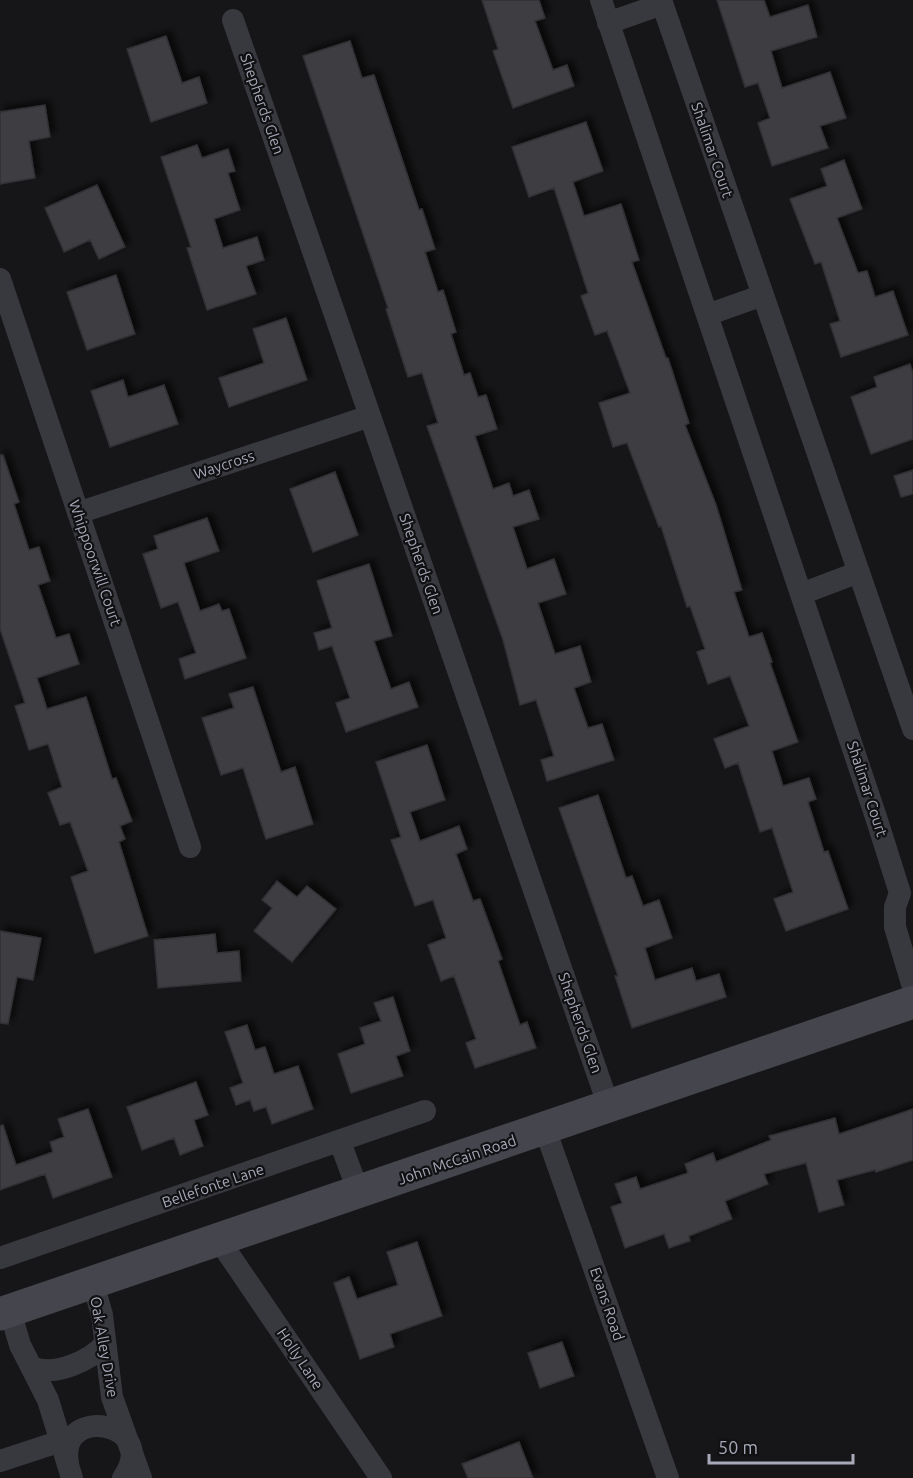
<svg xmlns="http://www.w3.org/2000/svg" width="913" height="1478" viewBox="0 0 913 1478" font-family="Ubuntu,sans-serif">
<defs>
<filter id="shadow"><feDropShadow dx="5" dy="-5" stdDeviation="3" flood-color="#0009"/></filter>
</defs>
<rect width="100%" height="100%" fill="#161618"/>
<!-- building -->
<path fill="#3d3d43" stroke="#303034" stroke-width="1.5" filter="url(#shadow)" d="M482,0H539L545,18L535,21L553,70L567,65L574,86L513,108L493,51L498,49Z
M717,0H764L770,17L808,5L817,37L771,51L782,88L830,72L846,118L820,126L828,148L772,166L758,123L770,118L758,83L745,87Z
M166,36L182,83L199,77L207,103L151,122L127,49Z
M350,41L362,78L374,75L419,210L422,209L435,249L425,252L438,292L443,290L456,332L451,334L464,375L470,373L478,397L486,395L497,429L475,436L493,489L509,483L513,496L529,490L539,519L513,527L527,569L554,559L566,594L538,603L555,654L580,646L591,682L574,688L588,728L602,724L614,760L547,781L541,760L554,756L536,700L520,705L503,640L427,426L438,423L422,373L408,377L386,309L388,308L303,56Z
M45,105L50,137L29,141L35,178L0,184V112Z
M586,122L603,171L573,182L584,216L621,204L639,260L632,262L666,358H668L689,423L685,425L716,505L742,590L734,592L749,637L762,633L772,662L770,663L798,742L772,751L783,786L809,778L816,799L808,802L824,852L828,851L848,909L786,931L774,899L793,892L772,828L760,832L738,763L725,768L714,739L749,726L730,676L708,684L697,652L705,649L690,606L687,607L661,526L659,527L627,443L613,447L599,403L630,393L607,331L595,335L581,296L588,293L554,188L529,197L512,147Z
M197,145L202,158L228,149L235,171L228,173L240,210L214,219L223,248L257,237L264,260L246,266L256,294L207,310L187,248L191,247L161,157Z
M844,160L862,209L837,218L858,273L867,271L875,297L893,291L908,335L841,357L830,324L840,321L821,262L815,264L790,199L827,186L821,169Z
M97,185L125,247L99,259L90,240L64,252L45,208Z
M116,275L135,334L87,350L67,292Z
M286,318L307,380L229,407L219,378L264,363L253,329Z
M910,364L913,373V439L871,454L851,397L877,387L874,377Z
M123,380L128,397L164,385L178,424L110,447L91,391Z
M0,455H3L19,502L14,504L29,550L39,547L50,581L38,585L56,638L69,634L79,664L37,678L47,709L86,697L112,779L116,778L132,821L120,826L125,839L119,842L148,936L95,953L71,877L88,871L70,822L60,825L48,793L62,787L48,744L29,750L15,706L25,703L0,629Z
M913,470V494L901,497L894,476Z
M335,472L358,535L313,552L290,489Z
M207,518L219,551L184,563L200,611L219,604L222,611L229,609L246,658L185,679L179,659L196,653L178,602L161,608L143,554L158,549L154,536Z
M369,564L392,636L374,641L391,689L409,682L418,707L346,732L336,703L350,698L332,646L319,650L314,633L332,628L317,581Z
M253,687L281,772L295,767L313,824L266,839L243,768L221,775L202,718L234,708L229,694Z
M427,745L445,800L410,812L420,841L459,826L467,849L456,854L473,901L480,899L502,959L498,961L520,1025L527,1022L536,1048L475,1068L466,1043L476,1039L454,976L441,981L428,945L446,938L433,900L415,906L391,840L401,837L376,762Z
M598,795L626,878L632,876L643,906L659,900L672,938L645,948L655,980L692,968L696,981L719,974L726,997L632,1028L615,976H618L559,808Z
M277,881L297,897L307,886L336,909L292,962L254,931L272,908L262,900Z
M0,931L41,938L33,980L17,977L8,1024L0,1023Z
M215,934L217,953L239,951L241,981L158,988L154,940Z
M393,997L410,1051L396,1056L403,1076L351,1093L338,1054L365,1044L360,1028L381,1021L374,1003Z
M247,1025L255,1050L265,1047L274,1074L298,1066L313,1109L272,1124L266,1107L254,1111L250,1100L236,1105L230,1088L243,1083L225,1032Z
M196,1082L208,1115L194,1120L203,1146L180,1155L174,1138L142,1150L127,1107Z
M88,1109L112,1177L53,1198L45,1174L0,1190V1126L3,1125L16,1165L53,1152L50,1142L64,1137L58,1119Z
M913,1109V1160L876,1172L875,1170L837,1180L844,1205L819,1212L806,1163L764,1174L768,1184L725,1201L732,1219L689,1236L690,1241L669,1248L664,1234L625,1248L611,1207L622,1203L615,1184L636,1177L640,1189L688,1173L685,1164L713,1153L716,1162L771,1140L769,1136L835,1118L839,1134Z
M417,1242L442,1316L390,1334L394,1347L360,1359L334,1283L349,1277L357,1299L398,1285L387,1252Z
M562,1342L574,1376L540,1388L528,1353Z
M519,1442L533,1478H468L462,1464Z"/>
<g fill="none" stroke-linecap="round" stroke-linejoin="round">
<!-- minor -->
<path stroke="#38383f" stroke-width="22" d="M601,0L876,817L900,893L895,907V927L913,987
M661,0L913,729
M233,20L609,1107
M608,23L662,4
M0,279L190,847
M707,315L763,295
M78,513L370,416
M801,594L859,572
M545,1129L668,1478
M340,1142L359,1193
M219,1240L381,1478
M0,1258L425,1111
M93,1283L102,1315L112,1397L141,1478
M10,1311L20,1345L48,1400L72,1478
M32,1367C54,1377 90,1361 105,1344
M0,1461L61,1441
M68,1463C57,1403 162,1422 123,1478"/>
<!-- secondary -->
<path stroke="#44454d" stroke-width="33" d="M0,1314L913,1002"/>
</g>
<g text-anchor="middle" stroke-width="4.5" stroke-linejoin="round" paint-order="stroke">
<!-- street labels -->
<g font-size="15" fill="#a7a9b9" stroke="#111113">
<text transform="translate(262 104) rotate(71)" y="5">Shepherds Glen</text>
<text transform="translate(712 150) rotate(71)" y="5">Shalimar Court</text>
<text transform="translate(224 465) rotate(-18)" y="5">Waycross</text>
<text transform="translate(95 563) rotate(71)" y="5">Whippoorwill Court</text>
<text transform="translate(421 564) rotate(71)" y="5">Shepherds Glen</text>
<text transform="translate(867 789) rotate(72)" y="5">Shalimar Court</text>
<text transform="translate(580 1023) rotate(71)" y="5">Shepherds Glen</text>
<text transform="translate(457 1160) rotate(-19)" y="5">John McCain Road</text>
<text transform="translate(213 1186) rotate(-19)" y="5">Bellefonte Lane</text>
<text transform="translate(607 1304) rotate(71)" y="5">Evans Road</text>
<text transform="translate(104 1347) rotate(80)" y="5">Oak Alley Drive</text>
<text transform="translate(300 1359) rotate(56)" y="5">Holly Lane</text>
</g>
</g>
<!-- scale -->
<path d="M709 1454v9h144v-9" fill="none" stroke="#a7a9b9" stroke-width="3"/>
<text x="718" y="1454" font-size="18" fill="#a7a9b9" stroke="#111113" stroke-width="4.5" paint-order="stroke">50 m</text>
</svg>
